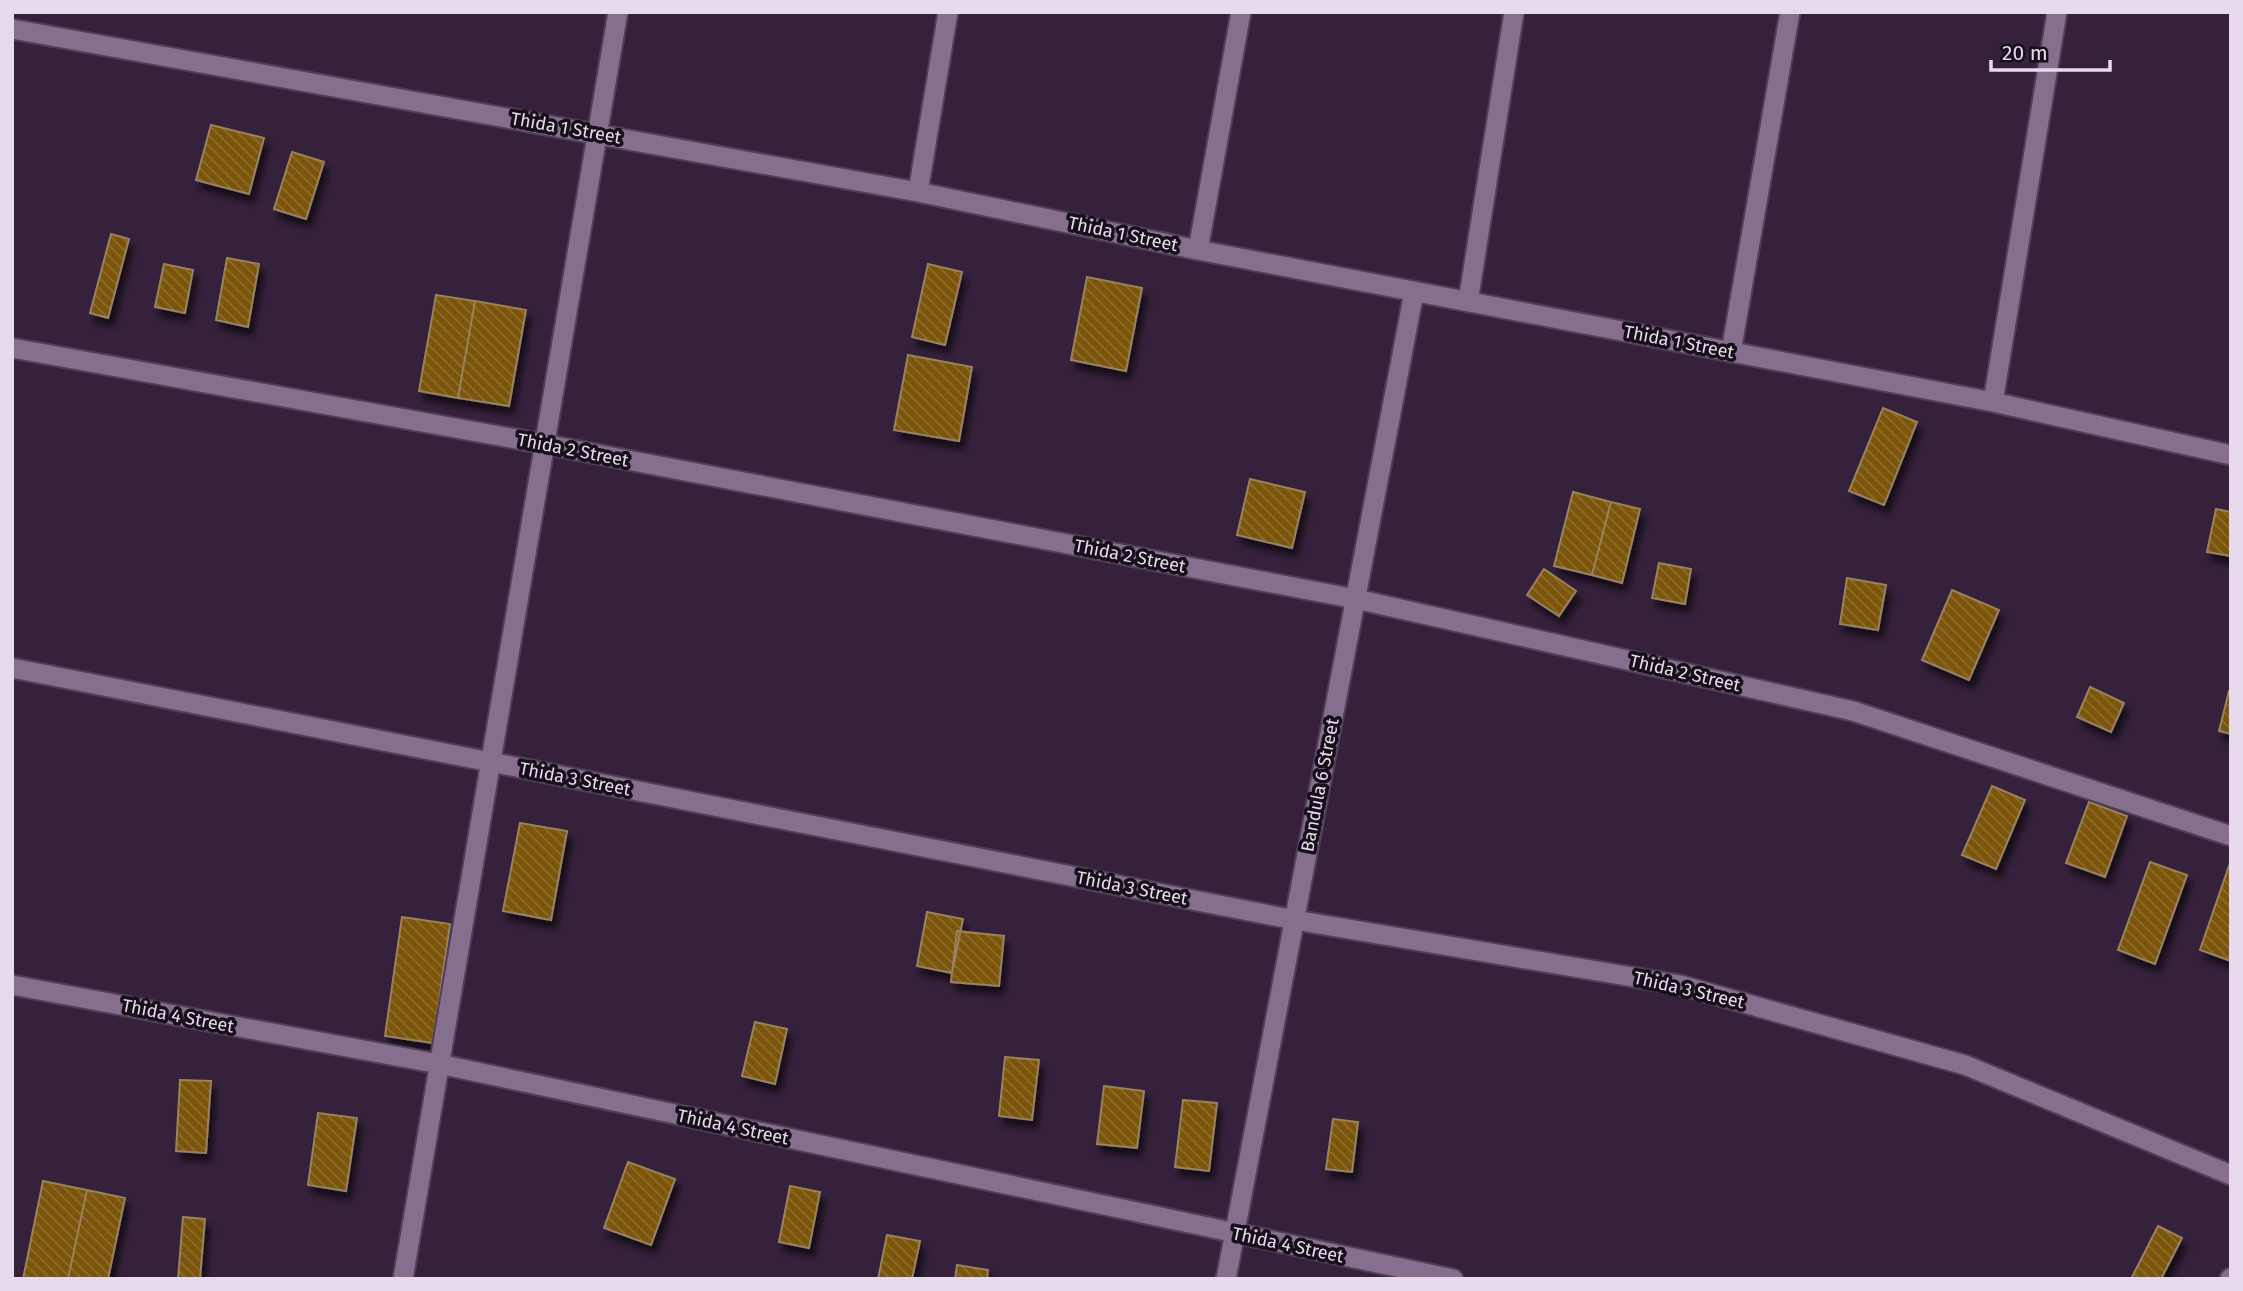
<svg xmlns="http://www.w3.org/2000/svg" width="2243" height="1291" viewBox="0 0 2243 1291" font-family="'Fira Sans',sans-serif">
<defs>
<pattern id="building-back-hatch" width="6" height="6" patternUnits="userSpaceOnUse" patternTransform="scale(1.75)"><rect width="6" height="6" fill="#7b5508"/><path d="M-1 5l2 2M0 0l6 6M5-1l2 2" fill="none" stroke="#8e6d2c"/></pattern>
<filter id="shadow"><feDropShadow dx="4.5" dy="8" stdDeviation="3.5" flood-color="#0009"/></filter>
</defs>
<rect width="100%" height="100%" fill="#35213b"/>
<!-- building -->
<path fill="url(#building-back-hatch)" stroke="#988261" stroke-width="2" filter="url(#shadow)" d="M211,125L264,138L249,194L196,180Z
M292,152L324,162L306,219L274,209Z
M111,234L129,239L108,318L90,313Z
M227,258L259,264L248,327L216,320Z
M164,264L193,270L185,313L155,307Z
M928,264L962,272L945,345L912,337Z
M1087,277L1142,288L1126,371L1071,360Z
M436,295L475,301L458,398L419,391Z
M475,301L526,310L509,406L458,398Z
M908,355L972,367L959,441L894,430Z
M1883,408L1917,422L1884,505L1849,491Z
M1250,479L1305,492L1292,548L1237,535Z
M1573,492L1611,502L1592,575L1554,566Z
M1611,502L1640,509L1622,583L1592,575Z
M2216,509L2231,512V556L2207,552Z
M1659,563L1691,569L1685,604L1652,598Z
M1544,569L1576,591L1559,616L1527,595Z
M1847,578L1886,585L1878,630L1840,624Z
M1952,590L1999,610L1969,680L1922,660Z
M2090,687L2124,703L2111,732L2077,717Z
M2229,691H2231V734L2219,731Z
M1992,786L2025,800L1996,869L1962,855Z
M2089,802L2127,816L2105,877L2066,863Z
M520,823L567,831L551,920L503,911Z
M2231,860V961L2200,950Z
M2150,862L2187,875L2155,964L2118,950Z
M927,912L963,919L952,973L917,966Z
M402,917L450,924L433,1043L385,1036Z
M957,931L1004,936L999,986L951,982Z
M755,1022L787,1029L775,1084L742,1076Z
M1005,1057L1039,1060L1032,1120L999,1116Z
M180,1080L211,1081L206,1153L176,1151Z
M1104,1086L1144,1091L1137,1148L1097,1144Z
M1183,1100L1217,1103L1209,1171L1175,1167Z
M318,1113L357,1118L346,1191L308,1185Z
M1333,1119L1358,1122L1352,1172L1326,1169Z
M628,1162L675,1179L651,1245L604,1228Z
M43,1181L87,1190L68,1279H23Z
M790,1186L820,1192L809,1248L779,1242Z
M87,1190L125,1198L108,1279H68Z
M183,1217L205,1219L200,1279H178Z
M2158,1226L2182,1238L2161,1279H2131Z
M887,1235L920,1241L912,1279H878Z
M957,1265L988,1270L987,1279H955Z"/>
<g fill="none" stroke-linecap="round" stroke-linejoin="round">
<!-- minor casing -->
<g stroke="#513f57" stroke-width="23">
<path id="minor" d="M12,29L918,192L1198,250L1993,402L2231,455
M918,192L948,12
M1198,250L1241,12
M1468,302L1514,12
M12,348L544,444L1356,599L1853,711L2231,836
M1731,352L1790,12
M1993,402L2057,12
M12,668L1295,920L1680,985L1965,1065L2231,1175
M12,985L439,1064L1453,1279
M403,1279L618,12
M1226,1279L1414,292
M2230,1279L2231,1278"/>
</g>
<!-- minor -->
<use href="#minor" stroke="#866f8e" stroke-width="19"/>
</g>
<g text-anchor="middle" stroke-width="7" stroke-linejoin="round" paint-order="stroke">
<!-- street labels -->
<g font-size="18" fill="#e7daec" stroke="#170f1a">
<text transform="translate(566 128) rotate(10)" y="6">Thida 1 Street</text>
<text transform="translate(1123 234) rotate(12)" y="6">Thida 1 Street</text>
<text transform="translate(1679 342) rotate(11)" y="6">Thida 1 Street</text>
<text transform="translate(573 450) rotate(11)" y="6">Thida 2 Street</text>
<text transform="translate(1130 556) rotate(11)" y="6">Thida 2 Street</text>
<text transform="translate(1685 673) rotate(13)" y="6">Thida 2 Street</text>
<text transform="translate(575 779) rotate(11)" y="6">Thida 3 Street</text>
<text transform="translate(1320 785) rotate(-79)" y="6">Bandula 6 Street</text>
<text transform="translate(1132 888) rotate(11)" y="6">Thida 3 Street</text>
<text transform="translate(1689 990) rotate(13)" y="6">Thida 3 Street</text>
<text transform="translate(178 1016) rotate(11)" y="6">Thida 4 Street</text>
<text transform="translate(733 1127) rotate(12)" y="6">Thida 4 Street</text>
<text transform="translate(1288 1245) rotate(12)" y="6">Thida 4 Street</text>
</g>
</g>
<!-- border -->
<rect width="2243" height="1291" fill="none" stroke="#e7daec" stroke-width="28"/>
<!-- scale -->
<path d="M1991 60v10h119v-10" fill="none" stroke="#e7daec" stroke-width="3.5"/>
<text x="2002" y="60" font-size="21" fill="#e7daec" stroke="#170f1a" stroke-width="5" paint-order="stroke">20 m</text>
</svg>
